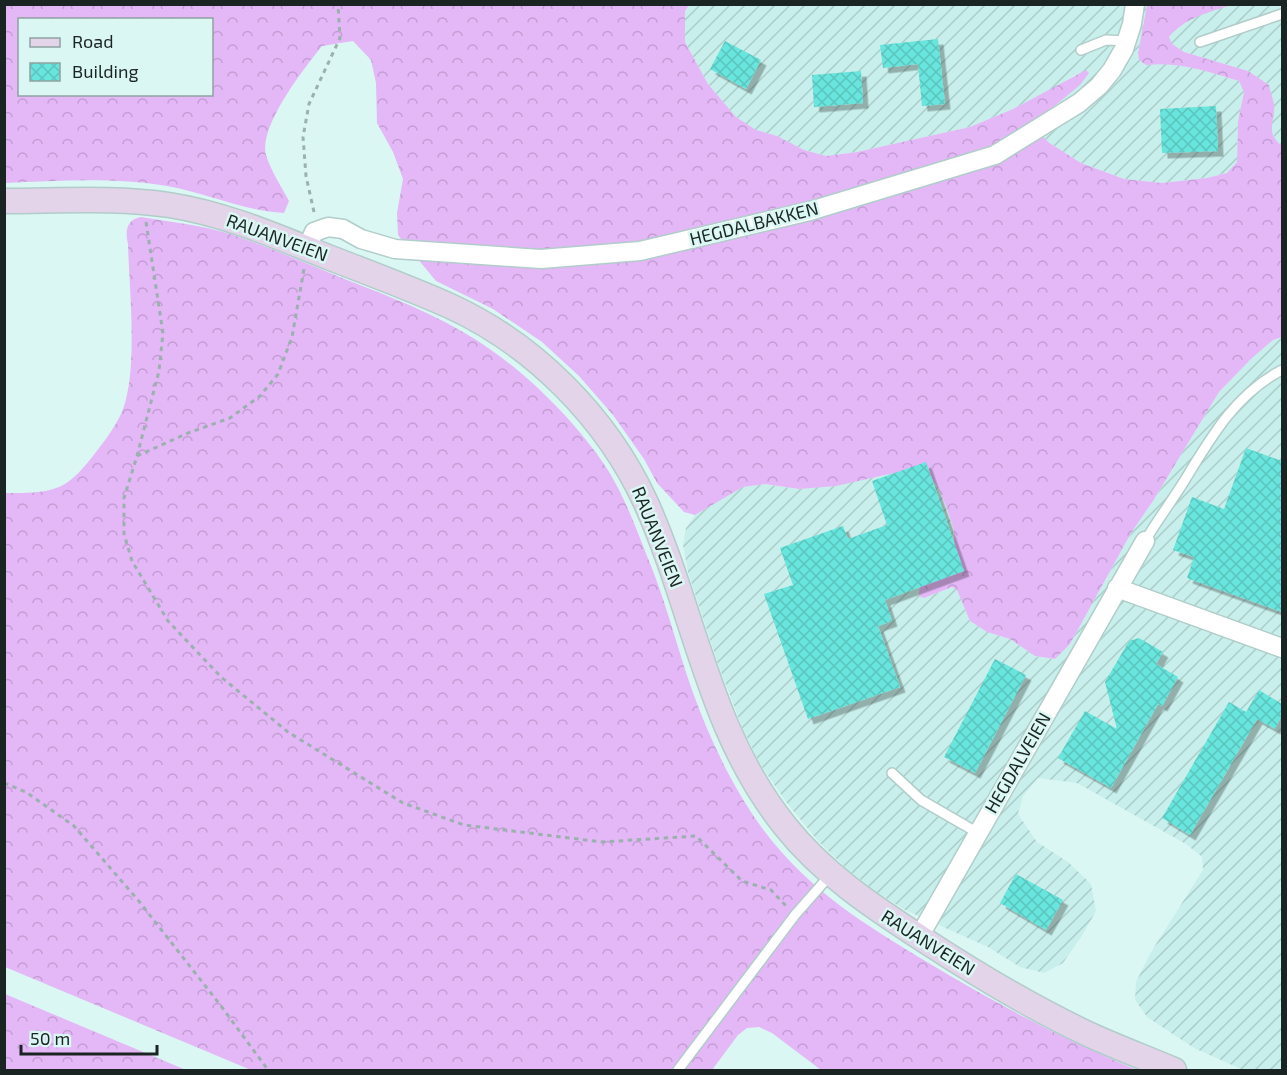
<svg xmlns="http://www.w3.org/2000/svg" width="1287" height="1075" viewBox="0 0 1287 1075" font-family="'Exo 2',sans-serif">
<defs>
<pattern id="industrial-furrows" width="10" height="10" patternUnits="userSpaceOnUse" patternTransform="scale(1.5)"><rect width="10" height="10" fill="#c8efeb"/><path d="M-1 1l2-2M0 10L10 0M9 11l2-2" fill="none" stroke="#abcdc9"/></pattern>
<pattern id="forest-crowns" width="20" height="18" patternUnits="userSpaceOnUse" patternTransform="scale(1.5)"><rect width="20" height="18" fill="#e4b7f7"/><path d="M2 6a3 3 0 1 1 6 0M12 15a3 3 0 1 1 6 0" fill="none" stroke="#c39dd3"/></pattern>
<pattern id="building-cross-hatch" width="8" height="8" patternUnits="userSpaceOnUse" patternTransform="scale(1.5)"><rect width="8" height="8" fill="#68e5dd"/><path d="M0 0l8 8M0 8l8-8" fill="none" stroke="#5ac4bd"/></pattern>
<filter id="shadow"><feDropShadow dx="5.5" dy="5.5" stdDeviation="0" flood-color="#0004"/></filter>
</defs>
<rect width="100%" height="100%" fill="#dbf7f4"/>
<!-- industrial -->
<path fill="url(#industrial-furrows)" d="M689,4L1147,5L1138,53L1139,60L1146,65L1159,63L1191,67L1239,81L1244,92L1238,121L1237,162L1227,173L1207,178L1162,183L1124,179L1081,163L1048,142L1040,133L1046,113L1059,103L1076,74L1056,87L1013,109L970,127L857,152L826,156L804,150L777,136L756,131L736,117L708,84L685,42V11Z
M1231,5H1282V146L1276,141L1271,129L1274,107L1248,71L1184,52L1171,44L1169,37L1177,28L1197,16Z
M1282,337V1070H1243L1194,1048L1147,1017L1135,1000L1136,982L1151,952L1203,870L1202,857L1186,844L1077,783L1038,778L1023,796L1018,814L1037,842L1068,862L1091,884L1096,911L1083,934L1063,963L1044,973L1020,967L988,947L905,910L875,891L847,869L818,841L787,803L760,764L742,727L718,664L688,572L683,545L686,528L695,515L743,487L765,484L799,489L894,473L929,477L938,485L952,524L954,540L924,598L952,587L957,590L970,621L987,632L1010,639L1035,656L1055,659L1070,644L1131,533L1153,501L1219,392L1251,359L1273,340Z"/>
<!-- forest -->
<path fill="url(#forest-crowns)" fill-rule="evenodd" d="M4,5H689L685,11V42L708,84L736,117L756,130L777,136L804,150L826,156L857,152L970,127L1013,109L1086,70L1089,73L1080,85L1046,113L1040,133L1048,142L1081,163L1124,179L1162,183L1207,178L1227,173L1237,162L1238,121L1244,92L1239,81C1210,72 1178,61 1146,65L1139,60L1138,53L1147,5H1232C1209,12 1185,18 1169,37L1172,44L1184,52L1248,71L1269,85C1270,91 1273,98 1274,105C1276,122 1264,131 1282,146V337L1273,340L1251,359L1219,392L1153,501L1131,533L1070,644L1055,659L1035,656L1010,639L987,632L970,621L957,590L952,587L924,598L919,596C917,574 950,561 954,541C956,531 950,519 947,509C942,496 939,486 929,476L894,473L836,486L799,489L765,484L743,487L695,515L684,512L657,483L644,459L613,415L579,376L542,342L493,309L436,281L398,235L397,213L403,179L393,152L377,123L376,83L371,60L353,41L322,46C305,67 258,127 266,155C271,171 281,186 289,201L284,213C244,211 206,193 167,186C113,177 58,181 5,183ZM20,20H212V94H20Z
M141,217C170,222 202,225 230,234C269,247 308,264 347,280C396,299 448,319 491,350C530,377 572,419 599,457C624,491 637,532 653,571C668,610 678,650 692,690C710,740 733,789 765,832C811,892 864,924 927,962C995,1003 1064,1040 1137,1070H821L772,1033L759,1027L747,1028L738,1035L712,1070H251L5,967L4,493C23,493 42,494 59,487C73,481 84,467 93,456C103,443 114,429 121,414C139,375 129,288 128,244C125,231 126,220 141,217Z
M4,994H5L186,1070H5Z"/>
<!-- building -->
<path fill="url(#building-cross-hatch)" filter="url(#shadow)" d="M938,39L945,104L922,106L918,64L883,68L880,45Z
M725,41L761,60L746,89L710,69Z
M861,71L863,103L814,107L812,75Z
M1216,106L1218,151L1162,153L1160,109Z
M1246,448L1282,461V612L1187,578L1194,557L1173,550L1192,497L1224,509Z
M926,462L964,571L885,600L892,621L878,626L900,687L808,719L764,594L793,585L780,548L843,526L848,539L887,525L872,481Z
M1139,638L1163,652L1156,664L1178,677L1162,706L1158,704L1111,788L1058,758L1085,711L1117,729L1105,682L1129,641Z
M995,659L1026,675L975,773L944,757Z
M1259,690L1282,704V715L1275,729L1257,719L1190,835L1162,818L1229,702L1246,712Z
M1016,874L1063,900L1046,930L1000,903Z"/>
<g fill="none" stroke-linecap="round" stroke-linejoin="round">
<!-- service casing -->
<g stroke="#b1cdca" stroke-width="12">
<path id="service" d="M1200,42L1282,14
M1081,50L1106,40L1127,41
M1145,541C1157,521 1171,502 1183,483C1210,439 1235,394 1282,370
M892,773L921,800L978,833
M678,1070L795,915L831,874"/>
</g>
<!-- minor casing -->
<g stroke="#b1cdca" stroke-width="21">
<path id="minor" d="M307,248L314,232L328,227L343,229L361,239L395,249L541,259L640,251L810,211L995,155L1079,103L1099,86L1112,70L1124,49L1132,24L1135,4
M1117,588L1282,648
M919,937L1145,541"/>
</g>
<!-- secondary casing -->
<g stroke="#b1cdca" stroke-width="27">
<path id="secondary" d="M4,201C59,201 116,197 169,205C227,214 280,238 333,259C372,274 412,289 450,306C535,345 607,418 646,503C695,612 708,730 785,826C823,874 873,907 924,940C976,974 1031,1007 1088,1034C1116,1047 1146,1058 1174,1070"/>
</g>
<!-- path -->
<path stroke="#9bb1af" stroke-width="3" stroke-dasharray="4.5 4.5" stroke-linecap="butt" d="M314,212L306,176L303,137L309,104L340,38L338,4
M146,222L163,333L159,371L137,456L124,498V534L132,561L168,621L221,677L288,732L403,803L464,825L602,842L696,836L742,881L771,890L787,907
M137,456L188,433L230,418L260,396L278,374L292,337L304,269
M4,783L26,792L74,826L138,900L221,1006L268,1070"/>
<!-- service -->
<use href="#service" stroke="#fff" stroke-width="9"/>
<!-- minor -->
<use href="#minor" stroke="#fff" stroke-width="18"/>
<!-- secondary -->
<use href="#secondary" stroke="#e3d4e9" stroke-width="24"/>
</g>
<g text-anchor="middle" stroke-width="5" stroke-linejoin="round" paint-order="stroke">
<!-- street labels -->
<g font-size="18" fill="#1a2423" stroke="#dbf7f4">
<text transform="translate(754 224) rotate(-14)" y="6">HEGDALBAKKEN</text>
<text transform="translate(277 238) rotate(20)" y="6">RAUANVEIEN</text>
<text transform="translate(657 537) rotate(68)" y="6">RAUANVEIEN</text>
<text transform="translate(1018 763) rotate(-60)" y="6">HEGDALVEIEN</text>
<text transform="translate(928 943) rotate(32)" y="6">RAUANVEIEN</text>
</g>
</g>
<!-- border -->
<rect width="1287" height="1075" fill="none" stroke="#1a2423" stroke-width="12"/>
<!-- legend -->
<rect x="18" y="18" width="195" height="78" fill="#dbf7f4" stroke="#8ea3a0" stroke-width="1.5"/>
<rect x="30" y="38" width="30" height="9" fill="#e3d4e9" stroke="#8ea3a0" stroke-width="1.5"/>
<text x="72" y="48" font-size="18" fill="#1a2423">Road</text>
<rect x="30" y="63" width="30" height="18" fill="url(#building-cross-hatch)" stroke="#8ea3a0" stroke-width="1.5"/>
<text x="72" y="78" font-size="18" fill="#1a2423">Building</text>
<!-- scale -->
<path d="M21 1045v9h136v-9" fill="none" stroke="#1a2423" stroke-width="3"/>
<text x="30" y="1045" font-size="18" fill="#1a2423" stroke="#dbf7f4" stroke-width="4.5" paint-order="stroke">50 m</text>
</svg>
